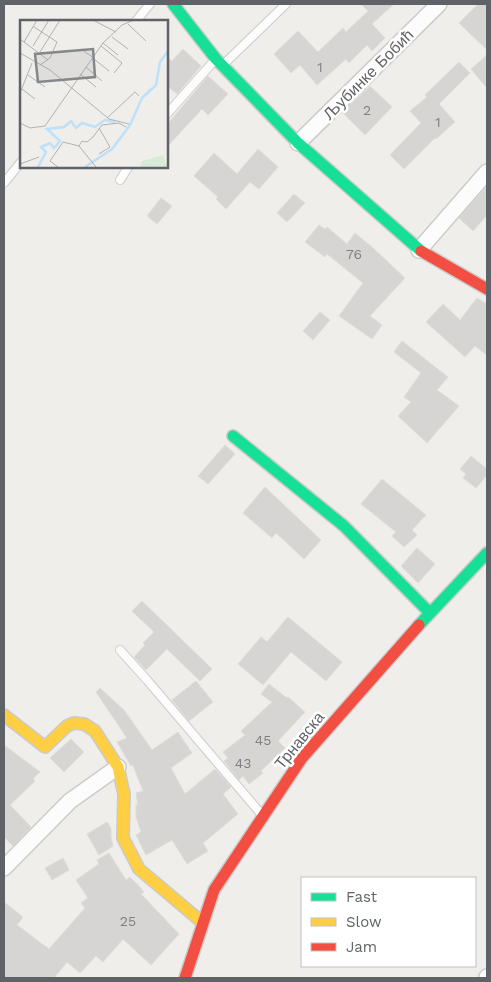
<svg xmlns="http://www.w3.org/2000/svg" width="491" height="982" viewBox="0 0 491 982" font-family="'Work Sans',sans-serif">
<rect width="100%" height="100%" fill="#efeeea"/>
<!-- building -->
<path fill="#d6d5d3" stroke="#deddd9" d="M361,4H394L372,24L385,38L372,51L367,45L349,63L346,59L317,85L300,65L291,73L274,54L298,31L318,52L343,28L346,32L368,11Z
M478,4H487V50L459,23Z
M183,49L201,66L177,94L166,85V56L172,61Z
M487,55V88L471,69Z
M459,62L470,73L439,104L455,122L436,139L435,138L404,169L390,155L421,123L410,111L427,97L425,95Z
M208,76L228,94L208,115L202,109L166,148V126Z
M370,86L392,107L365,135L342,112Z
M258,149L278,167L259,189L250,182L226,209L216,199L218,197L194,176L214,153L237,174Z
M487,186V215L473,231L459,218Z
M294,194L305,203L287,222L277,213Z
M161,198L172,206L157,224L147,216Z
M319,225L325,229L327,227L347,244L355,233L373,248L405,278L370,316L382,325L372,339L339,316L363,283L327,254L325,257L305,242Z
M477,298L487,304V355L475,346L465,357L426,322L443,304L460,320Z
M320,312L330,320L313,340L303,331Z
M402,341L448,377L437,390L459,406L427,443L398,416L411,402L404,397L421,373L394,352Z
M225,445L235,454L208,484L198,476Z
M471,456L487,469V475L476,488L463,478L466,474L460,469Z
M382,479L426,515L412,530L417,535L404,547L392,536L396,532L361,504Z
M265,487L321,540L304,559L276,533L272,538L243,513Z
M417,548L435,564L418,583L401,566Z
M142,601L212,669L200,681L167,649L146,670L134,657L145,645L143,643L154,632L132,611Z
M288,617L342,662L326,681L291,652L263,685L238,664L261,637L267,642Z
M196,681L213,702L189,721L172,700Z
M269,684L287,698L288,697L305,712L278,741L285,748L261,771L263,773L249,784L243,776L239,780L224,761L228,758L223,752L245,735L241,731L272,702L261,694Z
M100,688L124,710L152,750L178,732L192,753L171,768L185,794L215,769L231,787L223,794L238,814L203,843L208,851L187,864L172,840L146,855L136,835L141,832L136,817V804L138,806L136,793L143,791L133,765L131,766L117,742L127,738L96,692Z
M71,739L84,752L64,772L50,758Z
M4,745L40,772L33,779L35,781L10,805L31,827L13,846L4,837Z
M107,822L111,828V838L113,846L99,855L87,834Z
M109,853L126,880L130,877L137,884L144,892L141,894L179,934L151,965L123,939L103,962L96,956L80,973L67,962L54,978H4V902L23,917L17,925L49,949L85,908L81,903L88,898L76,880L99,864L97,860Z
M63,858L69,870L52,880L45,868Z"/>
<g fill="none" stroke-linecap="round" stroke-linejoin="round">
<!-- lane casing -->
<g stroke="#cbcccc" stroke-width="10">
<path id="lane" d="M136,21L150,4
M224,64L286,4
M166,115L214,61
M120,180L129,166
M4,183L21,162
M120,650L147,680L262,815"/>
</g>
<!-- street casing -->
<g stroke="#cbcccc" stroke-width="18">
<path id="street" d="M298,143L439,4
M419,250L487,172
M4,868L70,801L118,767
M487,978V977"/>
</g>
<!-- fast casing -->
<g stroke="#cacacb" stroke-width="14">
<path id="fast" d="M173,4L216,59L298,143L421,251
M233,436L344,526L430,613
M419,625L487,553"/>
</g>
<!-- slow casing -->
<g stroke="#cacacb" stroke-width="14">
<path id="slow" d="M4,715L45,747L67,726L74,723L84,724L95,731L118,767L124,794L123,838L139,869L203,923"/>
</g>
<!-- jam casing -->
<g stroke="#cacacb" stroke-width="14">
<path id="jam" d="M421,251L487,289
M185,978L214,890L302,758L419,625"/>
</g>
<!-- lane -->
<use href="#lane" stroke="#fdfcfc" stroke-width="8"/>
<!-- street -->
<use href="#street" stroke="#fdfcfc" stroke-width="15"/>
<!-- fast -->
<use href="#fast" stroke="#16e098" stroke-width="11"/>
<!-- slow -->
<use href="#slow" stroke="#ffcf43" stroke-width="11"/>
<!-- jam -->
<use href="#jam" stroke="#f24e42" stroke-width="11"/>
</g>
<g text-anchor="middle" stroke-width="5" stroke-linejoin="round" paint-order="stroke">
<!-- number labels -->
<g font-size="14" fill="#7e8184">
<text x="320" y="72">1</text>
<text x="367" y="115">2</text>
<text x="438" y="127">1</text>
<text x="354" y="259">76</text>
<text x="263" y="745">45</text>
<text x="243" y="768">43</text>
<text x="128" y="926">25</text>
</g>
<!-- street labels -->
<g font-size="16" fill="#5f6368" stroke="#fff">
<text transform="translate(368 74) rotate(-45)" y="6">Љубинке Бобић</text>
<text transform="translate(299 740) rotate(-51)" y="6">Трнавска</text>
</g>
</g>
<!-- overview -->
<g transform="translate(20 20)">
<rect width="148" height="148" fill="#efeeea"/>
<path d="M143,135L147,147H120L122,141Z" fill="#d8ebd6"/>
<path fill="none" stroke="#bfe0f9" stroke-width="2.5" d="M18,147L26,132L21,127L30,123L34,128L40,121L27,109L44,107L51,101L56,108L62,103L75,107L85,100L95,102M65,147L92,129L110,105L122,78L136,65L140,42L148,31"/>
<path fill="none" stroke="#b1b2b2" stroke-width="1" d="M73,0L96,12M108,4L126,21M14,7L37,22L30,38L20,45M92,17L108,29M0,19L28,40M4,22L17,0M83,23L98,35M13,26L29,0M81,26L102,43L94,53M61,29L74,38M20,32L40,0M0,33L30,50L89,99L109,104M74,39L89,51M66,47L82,61M60,54L76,67M8,55L25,67M2,69L15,79M0,73L12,43M87,98L115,72L119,76M0,103L10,108L25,106L83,23L102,5L114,0M59,126L62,121L67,122L73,117L82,105L99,103L106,107M79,134L90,127L79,108M0,144L19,137M38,147L30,141L43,122L59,126L76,147"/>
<path fill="#84888a" fill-opacity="0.15" stroke="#84888a" stroke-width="2.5" d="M73,29L75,57L18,62L15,34Z"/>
<rect width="148" height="148" fill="none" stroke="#5f6368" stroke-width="2.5"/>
</g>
<!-- border -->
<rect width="491" height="982" fill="none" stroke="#5f6368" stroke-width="10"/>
<!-- legend -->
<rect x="301" y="877" width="175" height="90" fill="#ffffff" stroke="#bfc1c3"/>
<rect x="311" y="893" width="25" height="8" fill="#16e098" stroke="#bfc1c3"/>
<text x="346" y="902" font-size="15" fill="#5f6368">Fast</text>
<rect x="311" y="918" width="25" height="8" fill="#ffcf43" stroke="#bfc1c3"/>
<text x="346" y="927" font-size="15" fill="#5f6368">Slow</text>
<rect x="311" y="943" width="25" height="8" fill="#f24e42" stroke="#bfc1c3"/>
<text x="346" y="952" font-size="15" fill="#5f6368">Jam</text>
</svg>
